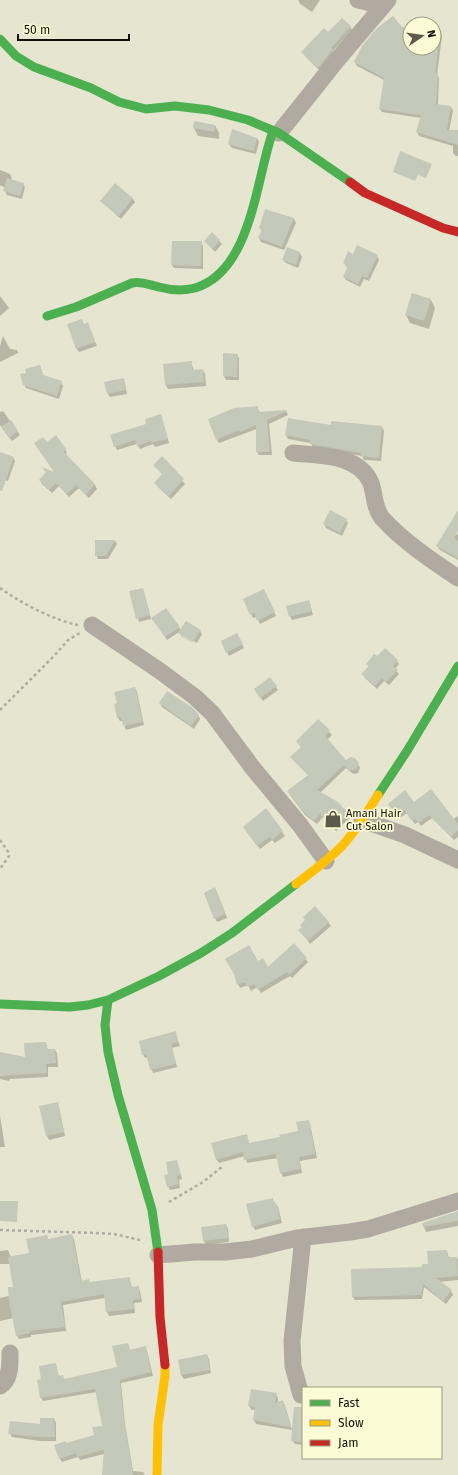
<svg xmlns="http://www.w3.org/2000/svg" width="458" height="1475" viewBox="0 0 458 1475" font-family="'Fira Sans',sans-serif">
<rect width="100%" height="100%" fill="#e6e5d0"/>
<!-- shadow -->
<path fill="#0003" d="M298,0H320L312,12L300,4Z
M350,26L352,30L333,51L334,54L320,71L305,56L303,52L328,34Z
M401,28L410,29V48H434V31L440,32L442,36L437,75L439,78L438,105L451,107L453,111L449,131H458V156H456L453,153V146L419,136L417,132L421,118L382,112L380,109L384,80L357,66L355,62Z
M215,125L219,133V139L198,136L194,128Z
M257,138L259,142L256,154L232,148L229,144Z
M0,170L10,174L12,178L11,180L23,184L25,187L22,199L7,195L5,191V188L0,185Z
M133,199L135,202L121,219L104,204L102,201Z
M280,214L294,219L296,223L284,250L261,242L259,238L262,231L260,228Z
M212,233L222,244L215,252L205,241Z
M201,242L203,246V269L174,268L172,265Z
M288,249L300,253L302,257L298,268L286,263L283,260Z
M353,255L377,256L379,260L369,281L364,279L360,287L346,280L344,277L348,268L344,263Z
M412,294L431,300L435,308L429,329L410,323L406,315Z
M0,296L9,308L0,316Z
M88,324L97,346L79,352L77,349L84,325Z
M3,336L10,349L17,350L18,353L0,362V346Z
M224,354L237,355L239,358V380H226L224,376Z
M191,362L194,371L203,370L205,374L206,386L168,389L166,385L164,365Z
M40,366L44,377L61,382L63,386L59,399L26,388L24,384L27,373Z
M123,379L125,383L127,394L110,397L108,394Z
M257,407L260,413L286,411L288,415L269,424L272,455H259L257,452V429L219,443L217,440Z
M3,411L20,435L12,441L0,425V412Z
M161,415L169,443L155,447L153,444L140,449L137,444L117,450L115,446Z
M332,426L382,427L384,431L381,461L364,460L362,456L313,448L311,443L288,439L286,435Z
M47,443L65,449L67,453L65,455L95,485L97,489L89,498L79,488L69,497L59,486L52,493L42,484L40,480L47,473L43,468L56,473Z
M0,453L13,458L15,461L8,481L0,478Z
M162,457L185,484L171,499L158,487L155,483L163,475L154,465Z
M346,520L348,523L342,536L326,528L324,524Z
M448,529L458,535V560L440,550L437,546Z
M96,541H115L117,544L108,559H98L96,555Z
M143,589L151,619L139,622L130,592Z
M266,594L276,616L260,624L257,617L253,618L244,599Z
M309,601L313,615L292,620L290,616Z
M155,622L179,627L181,631H200L202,634L197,643L181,633V636L196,645L182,636L179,632L167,640Z
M239,638L244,648L229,656L222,642Z
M397,661L399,664L395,669L399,674L389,685L384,681L377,689L365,678L363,674L369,667L367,664Z
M270,678L278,690L263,701L257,692Z
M135,688L137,692L144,725L126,730L123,721H120L118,718V704Z
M160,703L198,715L200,719L194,729L162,707Z
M318,720L332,735L327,740L345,761L358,764L360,768L358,773L355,774L352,773L346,768L320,793L348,814L350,818L336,831L323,817L317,824L305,815L290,795L309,776L292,758L302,748L297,742Z
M414,803L453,820L457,816L458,818V837L454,840L432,818L421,826L418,822L415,824L407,813L400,818L392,807Z
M266,810L285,836L275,843L272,840L260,849L246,831Z
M217,892L227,918L217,922L215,918Z
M328,922L331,926L310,944L300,930L303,928Z
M294,945L308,962L292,978L290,976L261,993L257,987L251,991L248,985L240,988L238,984L258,963L267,968Z
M175,1032L180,1046L172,1048L177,1067L153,1073L148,1057L145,1058L143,1054Z
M46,1043L48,1050H55L57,1053L58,1067H48V1077L10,1079L9,1081L0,1079V1053L26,1058Z
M57,1104L59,1107L65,1136L49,1140L47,1136L41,1107Z
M0,1116L5,1147H0Z
M308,1121L310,1124L317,1158L300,1161L302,1173L283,1177L281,1173L278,1158L247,1163L245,1156L219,1163L216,1159L246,1136L249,1144L281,1138L300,1132Z
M177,1161L182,1179L179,1180L180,1188L170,1190L168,1186L170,1175Z
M272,1199L278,1207L282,1223L255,1230L253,1226Z
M458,1213V1226L426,1232L424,1227Z
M226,1225L228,1229L229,1242L206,1245L204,1241L202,1228Z
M47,1236L49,1240L72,1236L74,1239L82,1282L89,1280L90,1283L129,1278L132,1288L138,1287L140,1291L142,1302L134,1303L135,1313L109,1316L107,1312L105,1298L63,1305L66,1331L31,1335V1337L19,1339L17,1336L13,1318L0,1321V1298L18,1294L10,1264H0V1251L8,1250L11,1257L30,1254Z
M447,1251L449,1258H457L458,1260V1280L439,1282L451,1291L453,1295L446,1304L424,1287L422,1299L355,1300L353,1297L423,1268Z
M128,1344L130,1350L145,1347L147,1351L153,1376L121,1383L125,1424L133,1471L143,1472L145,1475H103L104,1454L80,1460L78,1457L62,1462L60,1459L66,1444L95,1436L103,1426L97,1392L43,1401L41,1397L42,1380L56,1365L59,1377L62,1376L65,1380L118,1368Z
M207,1355L209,1359L211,1373L184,1379L181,1375L179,1360Z
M276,1394L278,1398V1403L283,1402L285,1405L292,1430L256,1424L254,1420L255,1410H252L249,1406Z
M54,1419L56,1423V1441H40L12,1437L10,1434L41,1425Z
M303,1425V1445L295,1444L292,1440Z"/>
<!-- building -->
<path fill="#c5c9b9" d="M393,16L402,27L410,28V48H438L435,73L438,74L436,104L451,106L447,130H458V145L416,132L421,115L379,109L384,78L354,62L362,46L377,28Z
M342,18L351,26L331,48L333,49L318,68L301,52L324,28L328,32Z
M194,121L215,125L214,132L193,128Z
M232,129L257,138L254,151L228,144Z
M400,151L432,164L426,178L418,175L415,181L393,172Z
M7,178L24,183L20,196L3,191Z
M115,183L133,198L119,216L100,201Z
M265,209L294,218L282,247L258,238L262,229L259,228Z
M212,232L220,240L213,249L204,241Z
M172,241H202L201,266L171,265Z
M357,245L378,255L367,278L362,276L358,284L343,277L348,266L343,263L348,251L353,254Z
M287,247L300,252L296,265L282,260Z
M412,293L431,299L424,321L405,315Z
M82,319L84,324L88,322L95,342L76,349L67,324Z
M223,353L238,354L237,377L223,376Z
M192,361V370L203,369L204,382L165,385L163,364Z
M40,365L43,375L62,381L57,396L23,385L20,374L26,373L25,369Z
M124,378L126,390L107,394L104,382Z
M258,406V412L287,410V411L267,420L270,452H256V425L240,432L239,430L216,440L208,419L234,408Z
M161,414L168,439L151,443V441L137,446L135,440L114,447L110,435L146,424L145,419Z
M288,418L331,425V421L382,426L379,458L361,456V453L310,444V440L285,435Z
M11,420L18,431L9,438L1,427Z
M56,435L66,449L63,451L95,484L86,495L76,485L67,494L56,483L49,490L39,480L46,472L41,467L54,472L34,443L43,437L47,442Z
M0,452L14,457L2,491H0Z
M162,456L184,479L169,496L154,483L162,474L153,465Z
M330,510L347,519L340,533L323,524Z
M458,510V531L454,538L458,541V558L436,546Z
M95,540H115L106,556H95Z
M143,588L150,615L136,619L129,591Z
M264,589L275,612L257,621L254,613L250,615L243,599Z
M309,600L312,611L289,617L286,606Z
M166,608L180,627L165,637L151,618Z
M186,621L201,630L193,642L178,633Z
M237,633L243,644L226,653L221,641Z
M385,648L398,660L393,666L398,670L386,682L382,678L375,686L361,674L369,666L366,664L374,654L377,656Z
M270,677L277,686L260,698L254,689Z
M135,687L143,722L123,726L121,717L117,718L114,704L117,703L114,692Z
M167,691L193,708L199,715L191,726L159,703Z
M318,719L330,730L325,736L346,760L351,757L355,758L359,763L356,769L353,770H349L344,765L317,790L338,802L349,814L333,828L320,814L314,821L302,811L287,791L308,775L290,757L301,747L296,741Z
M431,789L458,824V830L451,837L429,815L419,823L415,819L412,821L404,810L397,815L388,804L405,790L414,802Z
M266,808L283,831L272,840L270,837L257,846L243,827Z
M215,887L225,914L214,919L204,893Z
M315,906L329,922L308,941L298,930L302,927L300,925L305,920L303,917Z
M294,943L307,958L289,975L287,972L258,990L254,984L248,987L245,982L237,985L234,974L225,959L249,945L258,961L263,958L268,967Z
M176,1031L178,1042L171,1044L176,1064L150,1070L146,1054L142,1055L139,1041Z
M46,1042L47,1049H55L56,1063L46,1064L47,1073L0,1076V1052L25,1057L24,1043Z
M58,1102L64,1132L46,1136L39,1106Z
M309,1120L315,1154L299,1157L301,1169L280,1173L276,1154L244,1160L243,1152L216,1160L211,1143L247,1134L249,1143L280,1137L279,1135L298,1131L296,1122Z
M177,1160L181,1175L177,1176L179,1184L167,1187L164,1175L168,1174L166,1162Z
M273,1198L274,1203H276L280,1219L252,1227L246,1204Z
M0,1201H18L17,1222L0,1221Z
M458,1211V1221L423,1227L422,1223Z
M226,1224L228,1238L203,1241L201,1227Z
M72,1234L81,1281L89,1279V1282L130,1277L131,1287L139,1286L140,1299L133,1300L134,1309L106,1312L104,1294L61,1302L65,1327L29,1331L30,1333L16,1336L9,1302L8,1287H13L8,1257L29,1253L26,1239L47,1235L48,1239Z
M447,1250L448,1257H457L458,1276L436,1278L452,1290L443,1301L423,1284L421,1295L352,1297L351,1269L422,1267V1264H428L427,1251Z
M128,1343L130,1350L146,1346L151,1372L120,1380L124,1420L133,1475H102L104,1450L77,1457L76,1453L59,1459L54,1445L66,1441V1443L94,1435L92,1427L102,1426L95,1389L40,1398L37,1380L41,1379L39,1366L56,1363L58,1376L63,1375L64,1379L117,1367L112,1346Z
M207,1354L210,1370L181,1375L178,1360Z
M251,1389L277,1393L275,1403L283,1400L291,1427L253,1420L255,1407L248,1406Z
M294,1407H303V1442L291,1441Z
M40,1418H54L55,1437H38L8,1434L10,1421L40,1424Z"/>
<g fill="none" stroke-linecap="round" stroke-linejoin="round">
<!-- path -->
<path stroke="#afaca0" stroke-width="2.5" stroke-dasharray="3 3" stroke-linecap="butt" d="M0,588C21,603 53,620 78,625
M0,710L54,656L68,640L80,633
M0,840L9,853V856L0,869
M169,1202L203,1182L223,1166
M0,1230L95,1233L114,1234L140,1240"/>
<!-- street -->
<path stroke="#b0aaa0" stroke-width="17" d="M358,0L383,6
M279,133L338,59L388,0
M293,453C320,456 359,454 371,483C375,495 374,508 382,518C404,542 431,560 458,578
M92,625L160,671L195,697L212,713L252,767L300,825L326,861
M362,820L405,835L458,860
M158,1255L195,1252H225L252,1249L297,1238L350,1232L368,1229L458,1201
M0,1386C11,1380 10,1363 10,1353
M301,1395L293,1366L292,1341L303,1237"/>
<!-- fast -->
<path stroke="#4caf50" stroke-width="9" d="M0,39L16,56L34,67L91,88L119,102L146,109L175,106L209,110L248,120L279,133L350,182
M47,316L76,307L132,283C142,281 149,285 159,287C170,290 184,291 195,288C252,271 256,178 273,131
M378,795L407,751L458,666
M108,1000L105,1025L108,1052L118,1095L152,1210L158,1252
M0,1004L70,1007L88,1005L108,1000L159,976L201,953L232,933L296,884"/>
<!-- slow -->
<path stroke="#ffc107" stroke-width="9" d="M296,884C312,872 328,860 342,846C356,831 367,812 378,795
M157,1475L158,1425L165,1376V1365"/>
<!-- jam -->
<path stroke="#c62828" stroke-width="9" d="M350,182L365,193L443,228L458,232
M158,1252L160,1317L165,1365"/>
</g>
<!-- icons -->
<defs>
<g id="shop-bare" transform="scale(1.38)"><path d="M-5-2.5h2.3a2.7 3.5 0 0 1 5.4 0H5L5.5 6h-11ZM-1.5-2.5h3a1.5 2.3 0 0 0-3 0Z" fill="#5c5b4b" stroke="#fbfbd5" stroke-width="2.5" paint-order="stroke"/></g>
</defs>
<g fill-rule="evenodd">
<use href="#shop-bare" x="333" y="819"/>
</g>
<g text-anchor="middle" stroke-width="3.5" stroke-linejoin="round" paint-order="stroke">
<!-- poi labels -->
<g font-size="11" fill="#111004" stroke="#fbfbd5" text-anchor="start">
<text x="346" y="817">Amani Hair<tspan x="346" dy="13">Cut Salon</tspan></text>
</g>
</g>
<!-- legend -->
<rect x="302" y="1387" width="140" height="72" fill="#fbfbd5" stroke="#9d9d81"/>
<rect x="310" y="1400" width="20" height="6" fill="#4caf50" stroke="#9d9d81"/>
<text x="338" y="1407" font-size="12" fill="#111004">Fast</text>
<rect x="310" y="1420" width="20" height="6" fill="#ffc107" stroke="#9d9d81"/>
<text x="338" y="1427" font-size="12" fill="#111004">Slow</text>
<rect x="310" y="1440" width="20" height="6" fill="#c62828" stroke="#9d9d81"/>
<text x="338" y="1447" font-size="12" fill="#111004">Jam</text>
<!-- north arrow -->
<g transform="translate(422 36) rotate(77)"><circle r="19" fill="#fbfbd5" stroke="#9d9d81"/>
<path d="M0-3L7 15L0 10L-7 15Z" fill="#5c5b4b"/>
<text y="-6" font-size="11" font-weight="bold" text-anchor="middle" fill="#111004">N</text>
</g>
<!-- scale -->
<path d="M18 34v6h111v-6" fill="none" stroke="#111004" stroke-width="2"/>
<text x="24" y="34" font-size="12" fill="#111004" stroke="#fbfbd5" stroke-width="3" paint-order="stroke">50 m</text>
</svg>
